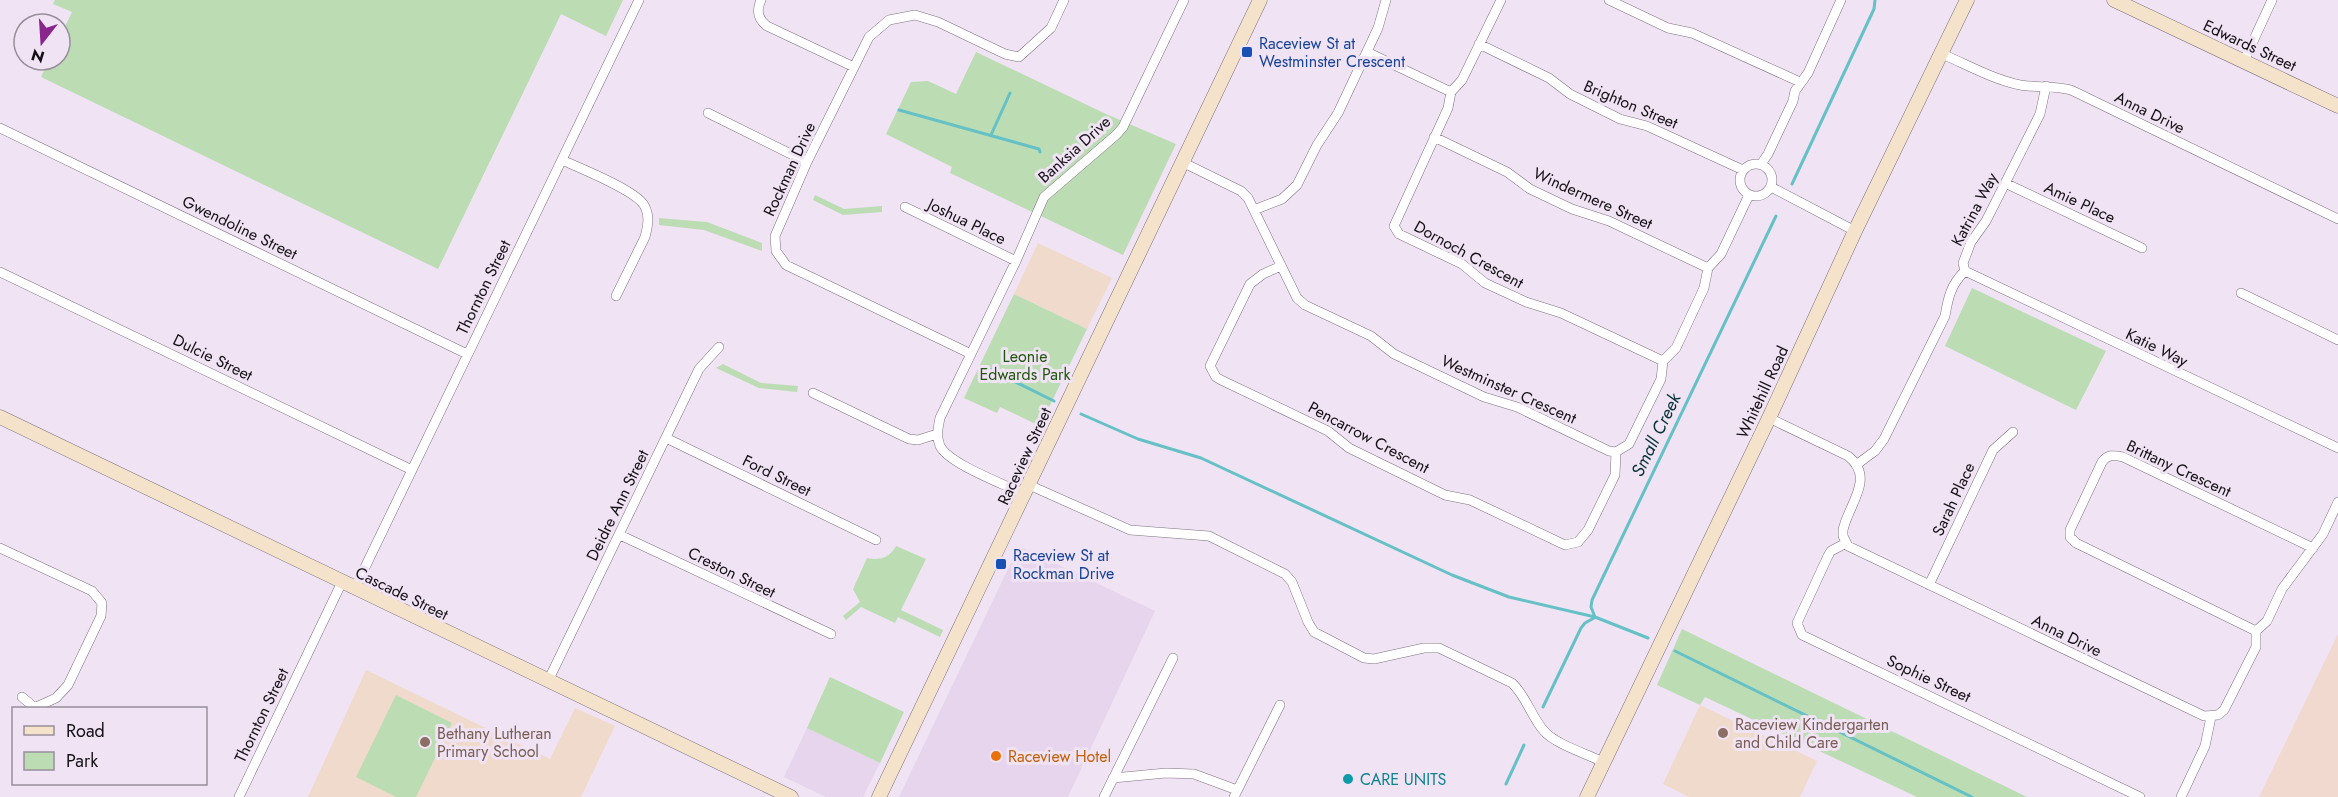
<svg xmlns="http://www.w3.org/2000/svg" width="2338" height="797" viewBox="0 0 2338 797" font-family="Jost,sans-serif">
<rect width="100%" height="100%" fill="#f0e3f4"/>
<!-- built -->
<path fill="#e6d5ec" d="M1019,546L1155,611L1068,797H899Z
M807,728L880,763L863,797H826L784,777Z"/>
<!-- industrial -->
<path fill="#f1d9cf" d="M2338,634V797H2259Z"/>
<!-- education -->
<path fill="#efdacc" d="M1038,243L1112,278L1087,329L1014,294Z
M366,670L550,759L575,708L615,726L581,797H308Z
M1700,705L1817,761L1800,797H1689L1663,784Z"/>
<!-- green -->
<path fill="#bcdcb4" d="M55,0H623L606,36L561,14L438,269L41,77L49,60H60V37L72,12L53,4Z
M976,52L1106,114L1176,144L1123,255L950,173L952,167L886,134L911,82L928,81L956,94Z
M815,195L844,209L882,206V212L843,215L813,200Z
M659,218L707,222L762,243V251L704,230L659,225Z
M1972,288L2106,351L2076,410L1945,346Z
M1014,294L1087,329L1040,426L1000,407L997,413L964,398Z
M723,364L761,383L798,386L797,392L759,388L716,368Z
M896,546L926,559L901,610L943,630L940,637L898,617L895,623L861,607L846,620L843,616L860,602L853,589L867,558C880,561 890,557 896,546Z
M1682,629L2027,797H1917L1705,697L1700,705L1657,685Z
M830,677L904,712L880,763L807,728Z
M396,695L452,723L416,797H396L356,777Z"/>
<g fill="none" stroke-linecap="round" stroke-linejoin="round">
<!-- stream -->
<path stroke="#65c1c5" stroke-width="3" d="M899,110L1039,149L1040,152
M991,135L1010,93
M1792,184L1874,9L1875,0
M985,367L1054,401
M1081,414L1138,439L1201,458L1452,575L1509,597L1595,617
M1648,638L1595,617L1591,607L1592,600L1776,216
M1675,651L1972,797
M1543,707L1581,628L1585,623L1594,618
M1506,784L1524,745"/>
<!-- street casing -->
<g stroke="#7d7280" stroke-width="10">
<path id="street" d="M761,0C756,11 758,19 767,26L854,67
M1501,0L1462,80L1451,92L1448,108L1394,226L1399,234L1462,264L1485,283L1526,302L1561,313L1663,361
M1609,0L1668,28L1692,33L1800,82
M1479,44L1549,78L1570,94L1620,119L1647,126L1743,170
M1367,52L1451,92
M1942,54C1968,65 1992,79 2020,85C2037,88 2054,85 2071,90L2338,219
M2244,61L2272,0
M708,113L807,162
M0,128L467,354
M1434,137L1507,172L1530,189L1572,209L1609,221L1708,268
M562,160C580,168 635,190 644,205C650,215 648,226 645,237L616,296
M1182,162L1241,191L1248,198L1297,298L1305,305L1371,336L1394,354L1484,397L1517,407L1609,451L1616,452L1629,444L1661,379L1663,361L1676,348L1704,288L1708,268L1721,254L1749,195
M1740 180a16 16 0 1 1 32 0a16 16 0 1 1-32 0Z
M1761,164L1768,154L1793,101L1795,91L1808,73L1841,0
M2005,183L2142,248
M1771,187L1855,231
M905,207L1016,261
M1254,210L1282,199L1297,185L1317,145L1338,113L1378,28L1386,0
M1281,266L1263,274L1250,284L1210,366L1216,377L1221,380L1328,431L1349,448L1445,495L1470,500L1565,545L1578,542L1588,530L1615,475L1616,452
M1965,271L2338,448
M0,272L412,470
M2241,293L2338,340
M971,354L786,265L776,251L775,236L807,162L869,37L889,20L915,15L938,22L1005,54L1019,57L1051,28L1064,0
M813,393L909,439L918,440L937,434
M1769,418L1848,456C1876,478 1848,505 1843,530V536L1848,546L2204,716L2218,715L2224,710L2256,647V631L2267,621L2282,589L2323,534L2338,502
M666,438L876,540
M1856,465L1875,451L1884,439L1945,316C1948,298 1951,284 1965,271L1963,263L1971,242L1986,221L2040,114L2046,86
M1029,485L1130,530L1209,536L1285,574L1292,582L1308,622L1314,632L1364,658L1374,659L1424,648H1439L1512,683C1526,696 1531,716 1544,731C1555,744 1587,754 1603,762
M1024,494C1004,484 949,464 940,446C936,436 938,428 940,418L1016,261L1044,197L1116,135L1123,127L1184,0
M620,535L831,634
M1846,543L1831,551L1828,556L1797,623L1802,635L2140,797
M0,548L92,591L102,603L101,616L68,685L56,698L36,707
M1929,585L1993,450L2013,432
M355,588L639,0
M2256,631L2076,543L2070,537V530L2102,462C2108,454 2113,455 2123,457L2313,548
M548,681L699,369L719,347
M22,697L35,708
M1113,778L1166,773L1194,774L1237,790
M239,797L342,582
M1104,797L1173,658
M1234,797L1280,705
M2181,797L2205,746L2211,717"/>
</g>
<!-- secondary casing -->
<g stroke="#7d7280" stroke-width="15">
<path id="secondary" d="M2114,0L2338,106
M0,417L791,797
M879,797L1260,0
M1587,797L1769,418L1855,231L1967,0"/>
</g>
<!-- street -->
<use href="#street" stroke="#fff" stroke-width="9"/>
<!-- secondary -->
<use href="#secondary" stroke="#f4e3ca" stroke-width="14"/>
</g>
<!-- markers -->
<g fill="#1a4fb4" stroke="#f0e3f4" stroke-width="2">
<rect x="1241" y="46" width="12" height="12" rx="3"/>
<rect x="995" y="558" width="12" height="12" rx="3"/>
</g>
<g fill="#8d6e63" stroke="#f0e3f4" stroke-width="2">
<circle cx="1723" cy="733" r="6"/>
<circle cx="425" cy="742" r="6"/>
</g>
<circle fill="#e8710a" stroke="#f0e3f4" stroke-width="2" cx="996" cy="756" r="6"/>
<circle fill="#0f9aa8" stroke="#f0e3f4" stroke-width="2" cx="1348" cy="779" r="6"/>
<g text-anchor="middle" stroke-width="6" stroke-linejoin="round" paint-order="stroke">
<!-- transit labels -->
<g font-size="16" fill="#164399" stroke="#f0e3f4" text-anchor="start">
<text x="1259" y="49">Raceview St at<tspan x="1259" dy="18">Westminster Crescent</tspan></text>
<text x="1013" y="561">Raceview St at<tspan x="1013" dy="18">Rockman Drive</tspan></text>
</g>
<!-- street labels -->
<g font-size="16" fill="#141015" stroke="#f0e3f4">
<text transform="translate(2250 45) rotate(25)" y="6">Edwards Street</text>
<text transform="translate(1631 104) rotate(23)" y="6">Brighton Street</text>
<text transform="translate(2150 112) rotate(26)" y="6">Anna Drive</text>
<text transform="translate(1074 149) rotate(-42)" y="6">Banksia Drive</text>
<text transform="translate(789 169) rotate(-65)" y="6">Rockman Drive</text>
<text transform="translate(1593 198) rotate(24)" y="6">Windermere Street</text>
<text transform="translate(2080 202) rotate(25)" y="6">Amie Place</text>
<text transform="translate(1974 209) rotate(-62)" y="6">Katrina Way</text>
<text transform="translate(967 221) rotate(26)" y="6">Joshua Place</text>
<text transform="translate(240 227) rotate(26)" y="6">Gwendoline Street</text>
<text transform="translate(1469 254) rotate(29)" y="6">Dornoch Crescent</text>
<text transform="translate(483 287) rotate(-64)" y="6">Thornton Street</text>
<text transform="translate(2157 347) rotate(26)" y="6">Katie Way</text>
<text transform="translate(213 357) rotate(26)" y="6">Dulcie Street</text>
<text transform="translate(1509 389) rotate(24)" y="6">Westminster Crescent</text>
<text transform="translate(1762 392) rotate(-65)" y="6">Whitehill Road</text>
<text transform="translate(1369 437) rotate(28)" y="6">Pencarrow Crescent</text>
<text transform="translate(1024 456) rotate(-65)" y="6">Raceview Street</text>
<text transform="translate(2179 468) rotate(25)" y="6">Brittany Crescent</text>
<text transform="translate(777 475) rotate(26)" y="6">Ford Street</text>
<text transform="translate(1953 499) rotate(-65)" y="6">Sarah Place</text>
<text transform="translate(617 505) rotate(-64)" y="6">Deidre Ann Street</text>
<text transform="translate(732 572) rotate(26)" y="6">Creston Street</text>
<text transform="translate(402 593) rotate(26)" y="6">Cascade Street</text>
<text transform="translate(2067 635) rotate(26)" y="6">Anna Drive</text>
<text transform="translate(1929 678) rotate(25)" y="6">Sophie Street</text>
<text transform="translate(261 715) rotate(-64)" y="6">Thornton Street</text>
</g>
<!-- park labels -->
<g font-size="16" fill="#1f560c" stroke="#f0e3f4">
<text x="1025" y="362">Leonie<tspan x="1025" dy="18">Edwards Park</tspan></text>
</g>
<!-- education labels -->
<g font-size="16" fill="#785e54" stroke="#f0e3f4" text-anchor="start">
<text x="1735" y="730">Raceview Kindergarten<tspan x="1735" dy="18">and Child Care</tspan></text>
<text x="437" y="739">Bethany Lutheran<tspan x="437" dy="18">Primary School</tspan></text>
</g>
<!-- food labels -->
<g font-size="16" fill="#c56008" stroke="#f0e3f4" text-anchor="start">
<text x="1008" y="762">Raceview Hotel</text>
</g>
<!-- culture labels -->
<g font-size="16" fill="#0d838f" stroke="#f0e3f4" text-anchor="start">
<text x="1360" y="785">CARE UNITS</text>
</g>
<!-- water labels -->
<g font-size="18" font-style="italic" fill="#053436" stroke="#f0e3f4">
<text transform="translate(1656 435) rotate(-64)" y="6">Small Creek</text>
</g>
</g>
<!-- legend -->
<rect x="12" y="707" width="195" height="78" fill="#f0e3f4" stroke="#988f9b" stroke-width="1.5"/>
<rect x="24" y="726" width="30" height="9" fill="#f4e3ca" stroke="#988f9b" stroke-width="1.5"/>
<text x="66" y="737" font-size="18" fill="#141015">Road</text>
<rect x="24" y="752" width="30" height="18" fill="#bcdcb4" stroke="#988f9b" stroke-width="1.5"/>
<text x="66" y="767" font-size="18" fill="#141015">Park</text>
<!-- north arrow -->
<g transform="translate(42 42) rotate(197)"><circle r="28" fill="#f0e3f4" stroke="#988f9b" stroke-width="1.5"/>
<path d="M0-4.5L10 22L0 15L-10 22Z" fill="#89258d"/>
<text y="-9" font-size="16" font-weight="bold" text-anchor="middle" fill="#141015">N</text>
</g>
</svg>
